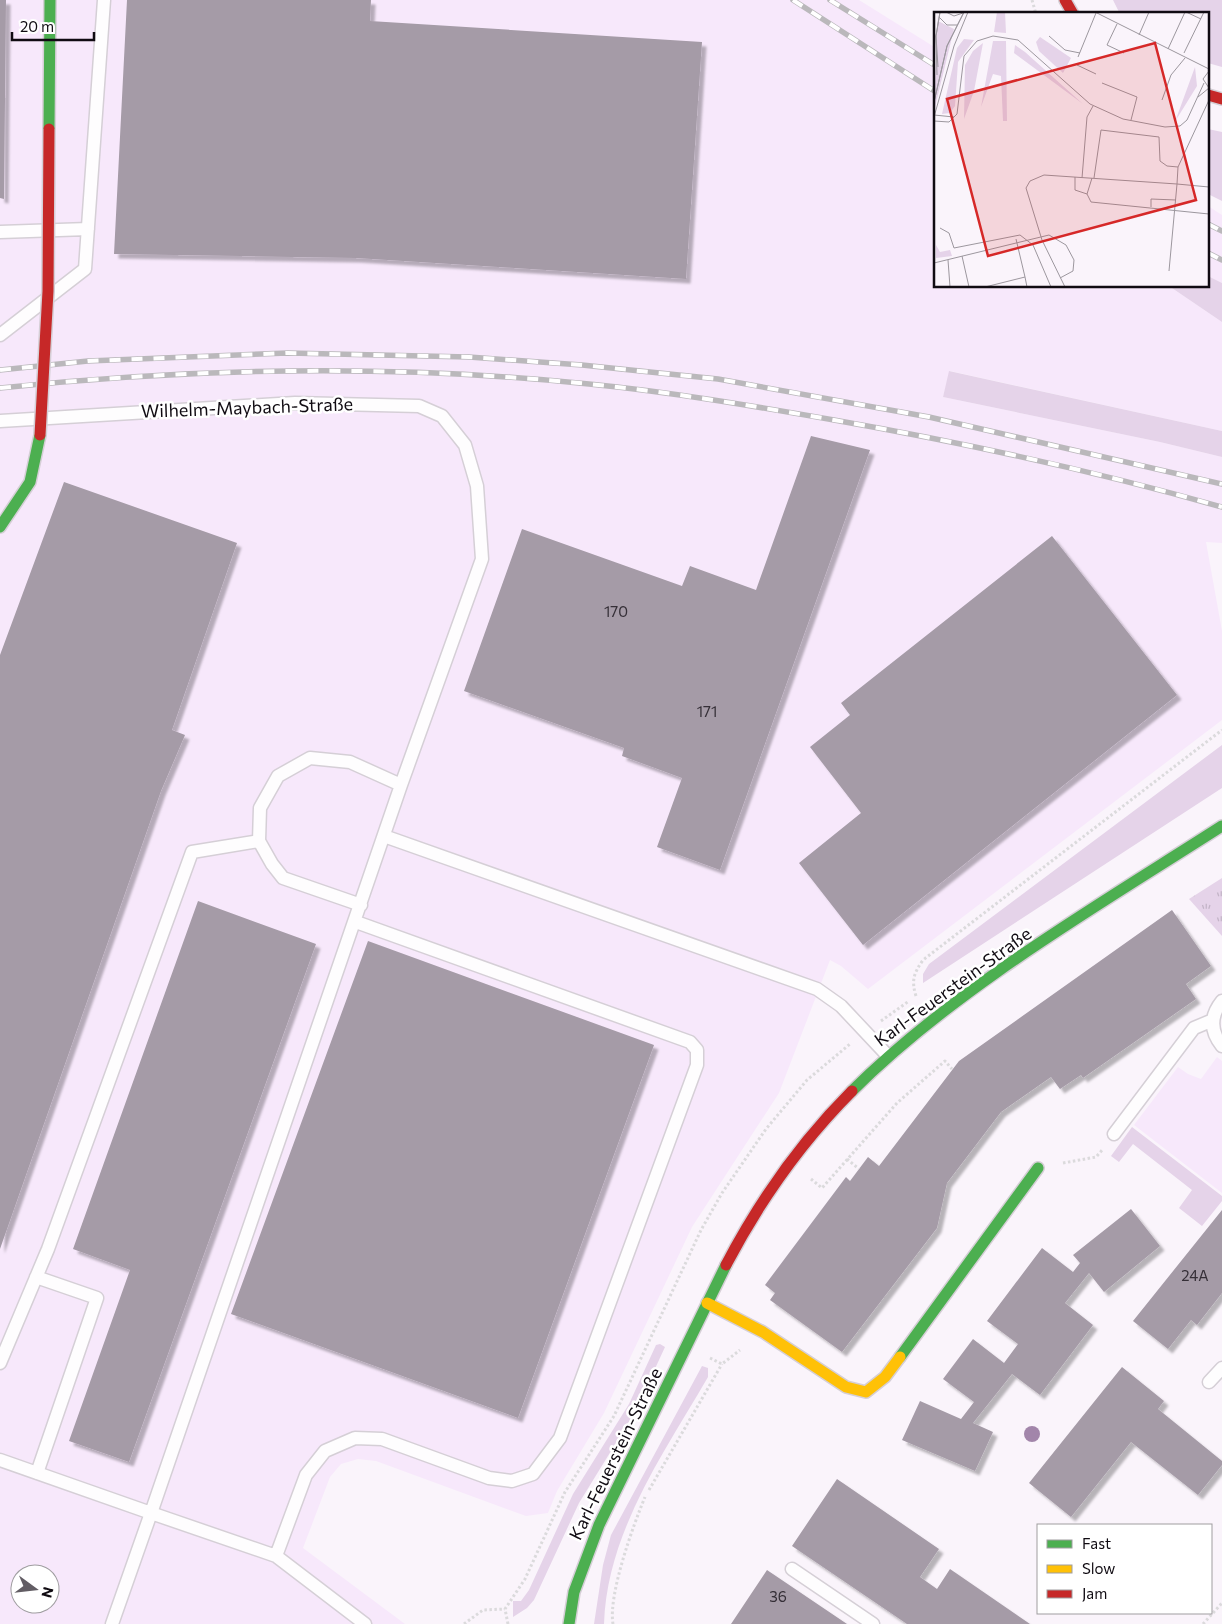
<svg xmlns="http://www.w3.org/2000/svg" width="1222" height="1624" viewBox="0 0 1222 1624" font-family="Commissioner,sans-serif">
<defs>
<pattern id="park-tufts" width="24" height="20" patternUnits="userSpaceOnUse" patternTransform="scale(1.25)"><rect width="24" height="20" fill="#e5d3e9"/><path d="M3 7l-1-3M5 7V3M7 7l1-3M15 17l-1-3M17 17v-4M19 17l1-3" fill="none" stroke="#c3b4c7"/></pattern>
<filter id="shadow"><feDropShadow dx="4.5" dy="4.5" stdDeviation="1" flood-color="#0004"/></filter>
</defs>
<rect width="100%" height="100%" fill="#faf4fb"/>
<!-- built -->
<path fill="#f7e8fb" fill-rule="evenodd" d="M0,0H859L936,48V286H1169L1222,322V431L950,371L943,397L1160,442L1222,457V543L1206,542L1222,631V720L868,989L841,966L830,960L779,1093L692,1227L604,1413L557,1491L548,1513L526,1516L376,1461L358,1459L341,1464L330,1477L303,1548L405,1624H0ZM20,1574H50V1604H20Z
M1208,206L1222,215V283L1208,276Z
M1217,1057L1222,1061V1193L1134,1125L1178,1067L1188,1074L1201,1079Z"/>
<!-- green -->
<path fill="#e5d3e9" d="M1113,0H1222V67L1208,63V14H1120Z
M1208,129L1222,132V201L1208,194Z
M1208,276L1222,283V322L1169,286H1208Z
M949,371L1222,431V457L1160,442L943,397Z
M1222,745V788L923,983V974L929,964Z
M1132,1127L1222,1196V1201L1202,1226L1179,1208L1192,1190L1133,1144L1119,1162L1111,1156Z
M660,1344L665,1347L635,1412L579,1503L534,1600L527,1608L513,1617V1601H521L529,1590L573,1494L629,1404L656,1345Z
M702,1366L708,1368V1377C664,1453 607,1532 604,1624H594L603,1565L611,1535Z"/>
<!-- park -->
<path fill="url(#park-tufts)" d="M1222,878V936L1189,899Z"/>
<!-- building -->
<path fill="#a59ba7" filter="url(#shadow)" d="M0,0H6L4,199L0,198Z
M127,0H371L370,21L702,42L686,279L356,258L114,254Z
M811,436L870,450L720,870L657,847L682,778L622,756L624,748L464,691L522,529L682,586L690,566L756,590Z
M64,482L237,543L172,730L185,735L161,791L0,1249V655Z
M1052,536L1177,695L863,945L799,863L861,813L810,747L850,715L841,703Z
M198,901L316,944L129,1462L69,1441L130,1270L73,1249Z
M1172,910L1211,966L1186,984L1196,999L1083,1078L1081,1075L1060,1089L1051,1077L1001,1112L947,1183L937,1228L842,1352L770,1300L775,1293L765,1285L846,1177L850,1181L868,1157L879,1166L959,1061Z
M368,941L654,1045L518,1418L231,1314Z
M1131,1209L1160,1246L1104,1292L1089,1273L1065,1303L1093,1325L1040,1395L1012,1374L973,1423L993,1432L975,1471L902,1440L920,1401L961,1419L974,1402L943,1379L973,1339L1004,1363L1018,1344L987,1321L1042,1248L1073,1272L1080,1263L1073,1255Z
M1222,1210V1293L1197,1325L1191,1320L1168,1349L1133,1321Z
M1122,1367L1164,1401L1158,1409L1222,1461V1465L1198,1495L1131,1442L1071,1517L1029,1483Z
M837,1479L939,1549L920,1577L937,1589L950,1569L1030,1624H907L792,1546Z
M767,1570L847,1624H731Z"/>
<g fill="none" stroke-linecap="round" stroke-linejoin="round">
<!-- lane casing -->
<g stroke="#d5cfd6" stroke-width="15">
<path id="lane" d="M0,232L88,229
M0,335L85,269L104,0
M0,421L295,403L419,406L442,416L465,445L477,486L482,559L401,785L151,1513L0,1460
M384,836L817,989L841,1006L888,1056
M259,841L272,864L283,878L361,905
M1222,1001C1210,1016 1210,1031 1222,1046
M1114,1134L1194,1028L1213,1020
M36,1277L97,1298L37,1473
M0,1363L48,1249L192,852L259,841L260,808L278,776L310,758L350,762L401,785
M1209,1382L1222,1368
M276,1556L306,1475L325,1451L355,1438L382,1439L489,1478L512,1481L533,1474L560,1438L697,1065V1050L690,1042L356,922
M792,1569L873,1624
M112,1624L151,1513L276,1556L365,1624"/>
</g>
<!-- fast casing -->
<g stroke="#d5cfd6" stroke-width="14">
<path id="fast" d="M49,129L50,0
M0,527L30,482L40,435
M852,1091C955,988 1099,905 1222,826
M900,1357L1038,1168
M569,1624L574,1592L599,1525L726,1265"/>
</g>
<!-- slow casing -->
<g stroke="#d5cfd6" stroke-width="14">
<path id="slow" d="M707,1303L763,1332L846,1387L866,1392L885,1377L900,1357"/>
</g>
<!-- jam casing -->
<g stroke="#d5cfd6" stroke-width="14">
<path id="jam" d="M1065,0L1073,14
M1208,95L1222,99
M726,1265C760,1200 801,1142 852,1091"/>
</g>
<!-- path -->
<path stroke="#dbdadc" stroke-width="3" stroke-dasharray="2.5 2.5" stroke-linecap="butt" d="M1032,0L1036,14
M916,996C911,980 914,973 923,960L1222,730
M881,1021L909,1001
M847,1159L859,1169
M1063,1163L1096,1157L1103,1149
M811,1179L822,1188L897,1103L945,1061L952,1069
M710,1358L722,1364L740,1350
M649,1490L722,1364
M464,1624L483,1610L505,1609
M508,1624L505,1609L525,1579L565,1492L614,1416L701,1230L722,1193L766,1129L807,1080L850,1044
M613,1624C608,1595 633,1526 645,1497
M1203,1624L1222,1603"/>
<!-- lane -->
<use href="#lane" stroke="#fefdfe" stroke-width="12"/>
<!-- fast -->
<use href="#fast" stroke="#4caf50" stroke-width="11"/>
<!-- slow -->
<use href="#slow" stroke="#ffc107" stroke-width="11"/>
<!-- jam -->
<use href="#jam" stroke="#c62828" stroke-width="11"/>
<!-- rail casing -->
<g stroke="#bab8bb" stroke-width="5.5">
<path id="rail" d="M793,0L936,92
M830,0L936,66
M1208,224L1222,231
M1208,253L1222,260
M0,370L88,361L288,353L469,357L582,365L718,379L929,417L1222,484
M0,388C194,368 394,364 589,384C671,392 753,406 834,420C965,443 1095,471 1222,507"/>
</g>
<!-- rail -->
<use href="#rail" stroke="#fff" stroke-width="4" stroke-dasharray="11" stroke-linecap="butt"/>
<!-- jam-bridge casing -->
<g stroke="#d5cfd6" stroke-width="14" stroke-linecap="butt">
<path id="jam-bridge" d="M40,435L48,291L49,129"/>
</g>
<!-- jam-bridge -->
<use href="#jam-bridge" stroke="#c62828" stroke-width="11"/>
</g>
<!-- trees -->
<circle fill="#a285aa" cx="1032" cy="1434" r="8"/>
<g text-anchor="middle" stroke-width="5" stroke-linejoin="round" paint-order="stroke">
<!-- number labels -->
<g font-size="15" fill="#352f37">
<text x="616" y="617">170</text>
<text x="707" y="717">171</text>
<text x="1195" y="1281">24A</text>
<text x="778" y="1602">36</text>
</g>
<!-- street labels -->
<g font-size="18" fill="#100b12" stroke="#fff">
<text transform="translate(247 408) rotate(-2)" y="6">Wilhelm-Maybach-Straße</text>
<text transform="translate(953 987) rotate(-36)" y="6">Karl-Feuerstein-Straße</text>
<text transform="translate(616 1454) rotate(-64)" y="6">Karl-Feuerstein-Straße</text>
</g>
</g>
<!-- overview -->
<g transform="translate(934 12)">
<rect width="275" height="275" fill="#faf4fb"/>
<path d="M4,0V9L20,17L0,99ZM63,0H71L72,21L60,20ZM30,27L40,28L24,50L21,94L16,101L8,102L23,36ZM59,29H72L73,109H69L67,64L59,62L47,95ZM49,31L40,79L30,107L31,53L39,39ZM81,33L91,40L149,92L80,41ZM261,55L263,74L242,108V107Z" fill="#e5d3e9"/>
<path d="M2,233L6,240L16,238L18,244L2,246Z" fill="#e5d3e9"/>
<path d="M106,25L137,46L129,61L105,39L102,30Z" fill="#e5d3e9"/>
<path fill="none" stroke="#9c979e" stroke-width="1" d="M12,0L20,4L32,0M161,0L275,57M252,0L267,7M5,5L13,13H23M183,12L173,33L190,41M205,23L215,0M115,24L131,38L146,41M234,37L251,0M250,41L270,0M144,45L162,1M143,53L162,62M4,55L2,24L6,0M3,63L2,24L6,0M168,71L203,85L197,108M264,85L275,76L269,67L275,59M228,88L237,63L251,46M275,88L244,155L243,172L275,175M0,90L13,34L30,0M0,90L13,34L30,0M0,103L20,105M0,105L20,34L34,0M0,109L15,110L23,102L30,44L43,29L59,24L84,28L156,92L189,107L231,115L246,114L253,108L270,71M141,165V178L153,182L157,190L275,202M148,166L153,105L159,94M160,166L167,118L225,125L226,149L233,154L244,155M153,182L158,166M217,195V187L242,188M6,216L15,221L20,236L86,223L99,233L117,275M82,227L91,265M28,244L35,275M14,248L16,275M0,251L115,223L132,233L140,248L139,259L126,266M51,275L91,265L93,275M131,275L108,228L92,176L96,169L110,163L243,172L235,259"/>
<path fill="#d62828" fill-opacity="0.15" stroke="#d62828" stroke-width="2.5" d="M221,31L262,188L54,244L13,87Z"/>
<rect width="275" height="275" fill="none" stroke="#100b12" stroke-width="2.5"/>
</g>
<!-- legend -->
<rect x="1037" y="1524" width="175" height="90" fill="#ffffff" stroke="#9f9da0"/>
<rect x="1047" y="1540" width="25" height="8" fill="#4caf50" stroke="#9f9da0"/>
<text x="1082" y="1549" font-size="15" fill="#100b12">Fast</text>
<rect x="1047" y="1565" width="25" height="8" fill="#ffc107" stroke="#9f9da0"/>
<text x="1082" y="1574" font-size="15" fill="#100b12">Slow</text>
<rect x="1047" y="1590" width="25" height="8" fill="#c62828" stroke="#9f9da0"/>
<text x="1082" y="1599" font-size="15" fill="#100b12">Jam</text>
<!-- north arrow -->
<g transform="translate(35 1589) rotate(105)"><circle r="24" fill="#ffffff" stroke="#9f9da0"/>
<path d="M0-4L9 19L0 12L-9 19Z" fill="#625d64"/>
<text y="-8" font-size="14" font-weight="bold" text-anchor="middle" fill="#100b12">N</text>
</g>
<!-- scale -->
<path d="M12 32v8h82v-8" fill="none" stroke="#100b12" stroke-width="2.5"/>
<text x="20" y="32" font-size="15" fill="#100b12" stroke="#ffffff" stroke-width="4" paint-order="stroke">20 m</text>
</svg>
